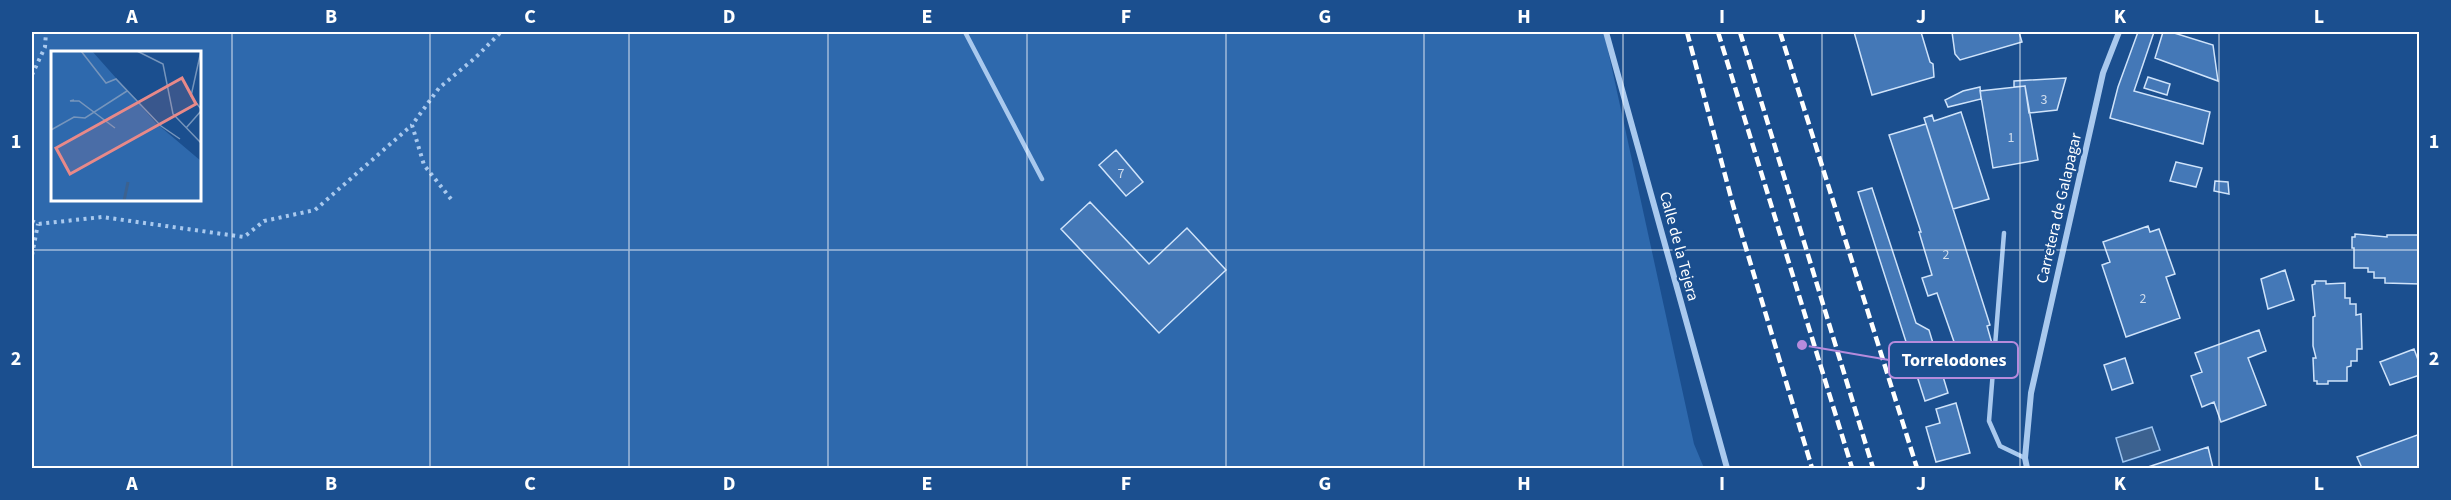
<svg xmlns="http://www.w3.org/2000/svg" width="2451" height="500" viewBox="0 0 2451 500" font-family="'Source Sans 3',sans-serif">
<rect width="100%" height="100%" fill="#1b4f8f"/>
<!-- green -->
<path fill="#2e69ad" fill-rule="evenodd" d="M32,32H1604L1694,444L1704,468H32ZM52,52H200V200H52Z"/>
<!-- water -->
<path fill="#3c6290" stroke="#9cc4f0" stroke-width="1.5" d="M2152,427L2160,450L2123,462L2116,438Z"/>
<!-- building -->
<path fill="#4478b7" stroke="#cfe3fa" stroke-width="1.5" d="M1854,32H1921L1930,62L1933,64L1934,77L1872,95Z
M1952,32H2019L2022,42L1960,60L1955,54Z
M2138,32H2154L2134,91L2210,112L2203,144L2110,118L2118,87Z
M2163,32H2171L2213,45L2218,81L2155,58Z
M2148,77L2170,84L2167,95L2144,88Z
M2066,78L2057,110L2029,113L2025,86L2014,87V81Z
M2025,86L2038,160L1993,168L1980,91Z
M1980,87L1981,99L1948,107L1945,100L1963,91Z
M1961,112L1989,199L1953,209L1924,118L1932,115L1934,121Z
M1926,124L1990,325L1987,326L1993,347L1959,356L1937,293L1928,296L1922,278L1932,275L1919,232H1921L1889,135Z
M1116,150L1143,182L1126,196L1099,165Z
M2176,162L2202,168L2196,187L2170,181Z
M2215,181L2228,182L2229,194L2214,191Z
M1872,188L1916,323L1929,330L1948,393L1925,401L1858,192Z
M1090,202L1149,264L1187,228L1226,270L1159,333L1061,229Z
M2148,226L2150,232L2159,229L2175,274L2166,277L2180,318L2126,337L2102,265L2110,262L2103,242Z
M2355,234L2387,237V235H2420V284L2385,283V278H2374V272H2368V268H2354V248H2352V237H2355Z
M2285,270L2294,300L2268,309L2261,279Z
M2315,281H2326V284L2345,283V298H2350V304H2356V315L2361,314L2362,349H2357V361H2351V366L2347,367V381H2328V384H2317V381H2314L2313,358H2316L2313,346V317L2315,316L2312,285L2315,284Z
M2259,330L2266,351L2248,358L2266,405L2221,422L2214,402L2202,407L2191,376L2202,372L2195,353Z
M2414,349L2420,365V375L2390,385L2380,362Z
M2125,358L2133,383L2112,390L2104,365Z
M1956,403L1970,453L1936,462L1926,427L1940,423L1936,409Z
M2420,434V468H2362L2357,457Z
M2208,447L2213,468H2145Z"/>
<g fill="none" stroke-linecap="round" stroke-linejoin="round">
<!-- path -->
<path stroke="#a9c9ee" stroke-width="4" stroke-dasharray="3 4.5" stroke-linecap="butt" d="M32,75L45,47L46,32
M451,199L424,165L412,125L439,88L475,58L501,32
M32,221L38,224L102,217L244,237L264,221L315,210L412,125
M32,255L38,224"/>
<!-- service -->
<path stroke="#a9c9ee" stroke-width="4.5" d="M965,32L1042,179
M2004,233L1989,421L2000,446L2025,458"/>
<!-- minor -->
<path stroke="#a9c9ee" stroke-width="6" d="M1606,32L1727,468
M2027,468L2025,458L2031,393L2103,73L2119,32"/>
<!-- rail -->
<path stroke="#fff" stroke-width="4.5" stroke-dasharray="10 4.5" stroke-linecap="butt" d="M1687,32L1733,205L1812,468
M1718,32L1852,468
M1740,32L1873,468
M1780,32L1917,468"/>
</g>
<!-- grid -->
<path fill="none" stroke="#fff" stroke-width="1.5" stroke-opacity="0.55" d="M232,32V468M430,32V468M629,32V468M828,32V468M1027,32V468M1226,32V468M1424,32V468M1623,32V468M1822,32V468M2020,32V468M2219,32V468M32,250H2420"/>
<g text-anchor="middle" stroke-width="4.5" stroke-linejoin="round" paint-order="stroke">
<!-- number labels -->
<g font-size="14" fill="#d0dded">
<text x="2044" y="104">3</text>
<text x="2011" y="142">1</text>
<text x="1121" y="178">7</text>
<text x="1946" y="259">2</text>
<text x="2143" y="303">2</text>
</g>
<!-- street labels -->
<g font-size="16" fill="#fff" stroke="#1b4f8f">
<text transform="translate(2058 208) rotate(-77)" y="6">Carretera de Galapagar</text>
<text transform="translate(1680 246) rotate(75)" y="6">Calle de la Tejera</text>
</g>
</g>
<!-- overview -->
<g transform="translate(51 51)">
<rect width="150" height="150" fill="#1b4f8f"/>
<path d="M0,0H41L105,72L150,110V150H0Z" fill="#2e69ad"/>
<path fill="none" stroke="#3c6290" stroke-width="3" d="M73,150L77,131"/>
<path fill="none" stroke="#7695bc" stroke-width="1.5" d="M30,0L55,32L65,28L110,75L129,88M86,0L112,13L122,63L150,92M150,0L140,45L150,58M23,49L19,50H28L64,77M135,77L150,60M0,79L23,66L34,67L76,40"/>
<path fill="#e88989" fill-opacity="0.15" stroke="#e88989" stroke-width="3" d="M131,27L145,53L19,123L5,97Z"/>
<rect width="150" height="150" fill="none" stroke="#fff" stroke-width="3"/>
</g>
<!-- callouts -->
<path fill="none" stroke="#b68bdc" stroke-width="2" d="M1802 345L1889 360"/>
<circle fill="#b68bdc" stroke="#1b4f8f" stroke-width="2" cx="1802" cy="345" r="6"/>
<rect fill="#1b4f8f" stroke="#b68bdc" stroke-width="2" x="1889" y="342" width="129" height="36" rx="6"/>
<g font-size="18" text-anchor="middle" font-weight="bold" fill="#fff">
<text x="1954" y="366">Torrelodones</text>
</g>
<!-- border -->
<rect width="2451" height="500" fill="none" stroke="#1b4f8f" stroke-width="66"/>
<rect x="33" y="33" width="2385" height="434" fill="none" stroke="#fff" stroke-width="2"/>
<g font-size="20" text-anchor="middle" font-weight="bold" fill="#fff">
<text x="132" y="23">A</text>
<text x="331" y="23">B</text>
<text x="530" y="23">C</text>
<text x="729" y="23">D</text>
<text x="927" y="23">E</text>
<text x="1126" y="23">F</text>
<text x="1325" y="23">G</text>
<text x="1524" y="23">H</text>
<text x="1722" y="23">I</text>
<text x="1921" y="23">J</text>
<text x="2120" y="23">K</text>
<text x="2319" y="23">L</text>
<text x="16" y="148">1</text>
<text x="2434" y="148">1</text>
<text x="16" y="365">2</text>
<text x="2434" y="365">2</text>
<text x="132" y="490">A</text>
<text x="331" y="490">B</text>
<text x="530" y="490">C</text>
<text x="729" y="490">D</text>
<text x="927" y="490">E</text>
<text x="1126" y="490">F</text>
<text x="1325" y="490">G</text>
<text x="1524" y="490">H</text>
<text x="1722" y="490">I</text>
<text x="1921" y="490">J</text>
<text x="2120" y="490">K</text>
<text x="2319" y="490">L</text>
</g>
</svg>
